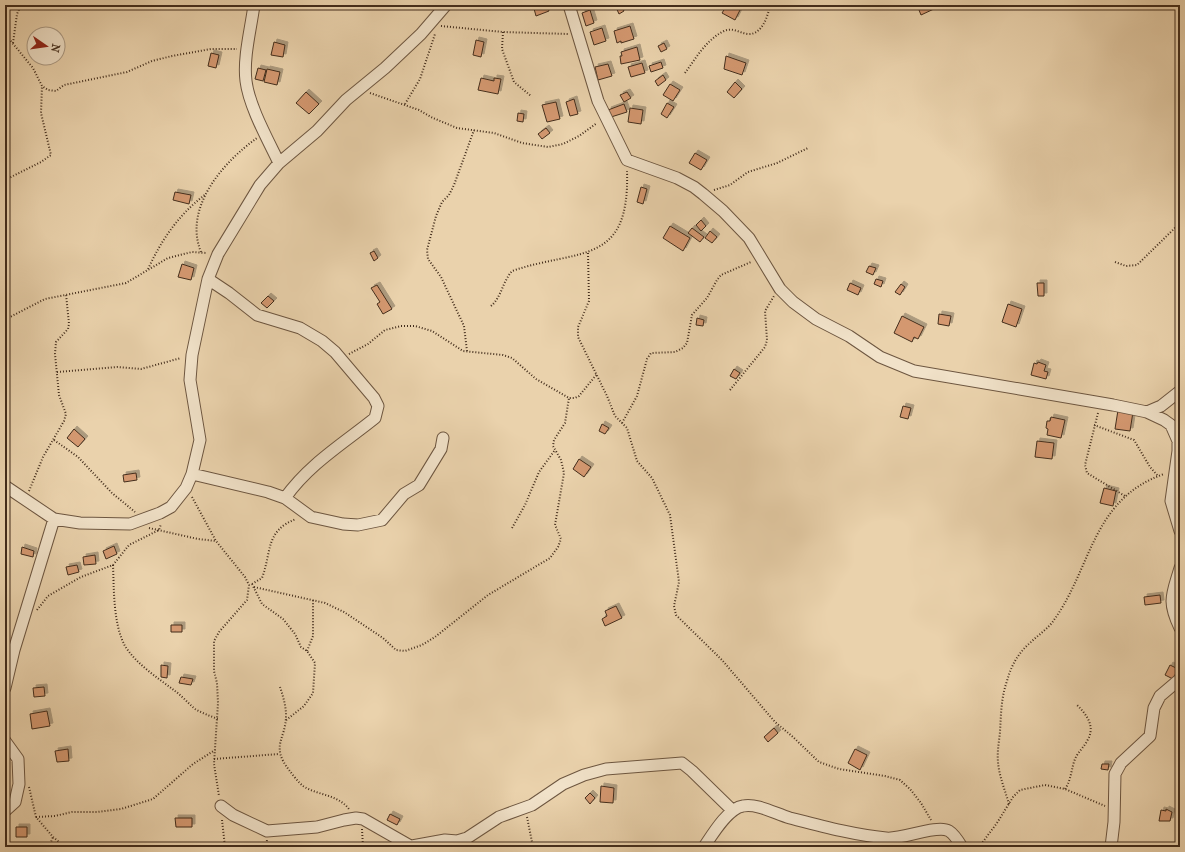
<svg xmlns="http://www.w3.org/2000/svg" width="1185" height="852" viewBox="0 0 1185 852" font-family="'IM FELL French Canon',serif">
<defs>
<filter id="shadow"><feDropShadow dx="3" dy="-3" stdDeviation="0" flood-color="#0004"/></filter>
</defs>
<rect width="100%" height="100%" fill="#ead2ac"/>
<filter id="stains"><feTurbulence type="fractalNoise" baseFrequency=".005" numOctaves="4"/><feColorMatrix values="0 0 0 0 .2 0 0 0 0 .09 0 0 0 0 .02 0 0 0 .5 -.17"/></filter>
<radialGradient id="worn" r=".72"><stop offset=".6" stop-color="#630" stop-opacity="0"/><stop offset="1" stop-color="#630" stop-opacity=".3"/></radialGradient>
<!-- building -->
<path fill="#d4986f" stroke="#432d1c" filter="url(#shadow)" d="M533,5H547L549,11L536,16Z
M615,5H621L624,11L619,14Z
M727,5L742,6L735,20L722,13Z
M917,5H935L936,8L921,15Z
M590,10L594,23L586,26L582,13Z
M630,26L634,39L621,43V41L617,43L614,31Z
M602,28L606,41L594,45L590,32Z
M476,40L484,42L481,57L473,55Z
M274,42L285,45L283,57L271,55Z
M664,43L667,49L661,52L658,46Z
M637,47L640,60L621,64L620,56H622L621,52Z
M211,53L219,55L216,68L208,66Z
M726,56L746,63L742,75L724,69Z
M661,62L663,68L651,72L649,66Z
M642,63L645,73L631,77L628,67Z
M608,64L612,76L598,80L595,67Z
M258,68L266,70L263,81L255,79Z
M267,69L280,72L277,85L264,82Z
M663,75L666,80L658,86L655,81Z
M481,78L494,81V78L501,79L498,94L478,90Z
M735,82L742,89L734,98L727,92Z
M670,84L680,90L673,101L663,95Z
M306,92L319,104L309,114L296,103Z
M627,92L631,98L624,102L620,95Z
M574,99L578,114L570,116L566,102Z
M556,102L560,119L547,122L542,105Z
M667,103L674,107L667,118L661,114Z
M624,104L627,112L611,117L608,110Z
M630,108L643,110L641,124L628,122Z
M518,113L524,114L523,122L517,121Z
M546,128L550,133L542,139L538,134Z
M695,153L707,160L701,170L689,163Z
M641,187L647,189L643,204L637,202Z
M175,192L191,195L189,204L173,200Z
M701,220L706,226L701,231L696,225Z
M670,226L690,238L683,251L663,238Z
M692,228L704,237L700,242L688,233Z
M710,231L717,237L712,243L705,238Z
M374,251L378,258L374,261L370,253Z
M182,264L194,268L191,280L178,277Z
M869,266L876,268L873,275L866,272Z
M876,279L883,281L881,287L874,284Z
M850,283L861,288L858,295L847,290Z
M1037,283H1044V296H1038Z
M901,284L905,287L900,295L895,292Z
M377,285L392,309L383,314L377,304L380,302L371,288Z
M268,296L274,301L267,308L261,303Z
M1008,304L1022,309L1016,327L1002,322Z
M939,314L951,316L949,326L938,324Z
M902,316L924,327L918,339L914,337L912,342L894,333Z
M697,318L704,320L703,326L696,325Z
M1038,362L1046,365L1044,371L1048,372L1046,379L1031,375L1034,363L1037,364Z
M734,369L740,373L736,379L730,376Z
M903,406L911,408L908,419L900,417Z
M1118,410L1133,412L1130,431L1115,429Z
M1051,417L1065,420L1061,438L1047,435L1048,429L1046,428L1047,421H1050Z
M602,424L609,428L605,434L599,431Z
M74,429L85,439L78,447L67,438Z
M1037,441L1054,443L1052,459L1035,457Z
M579,459L591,467L584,477L573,469Z
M136,473L137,480L124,482L123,475Z
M1104,488L1116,491L1113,506L1100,503Z
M114,546L117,554L106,559L103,551Z
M22,547L34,551L33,557L21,554Z
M95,555L96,564L84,565L83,557Z
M77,565L79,572L68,575L66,567Z
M1160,595L1161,603L1145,605L1144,597Z
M616,606L622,618L605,626L602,619L607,616L605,611Z
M171,625H182V632H171Z
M161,665L168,666L167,678L161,677Z
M1170,665L1178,669L1173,679L1165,675Z
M181,677L193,679L191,685L179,683Z
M44,687L45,696L34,697L33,688Z
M47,711L50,726L32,729L30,714Z
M774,728L778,733L768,742L764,737Z
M68,749L69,761L57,762L55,751Z
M855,749L867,755L860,770L848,763Z
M1102,764H1109L1108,770L1101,769Z
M601,786L614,788L613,803L600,802Z
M590,793L595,798L590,804L585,798Z
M1166,809L1172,812L1170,821H1159L1161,810L1166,811Z
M390,814L400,819L397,825L387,820Z
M175,818H192V827H176Z
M16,827H27V837H16Z"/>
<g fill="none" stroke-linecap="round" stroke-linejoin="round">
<!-- street casing -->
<g stroke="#6d5640" stroke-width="13">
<path id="street" d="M254,5C251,28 243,58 246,81C249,106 268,140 279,163
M569,5L598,101L627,160L677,178L694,187L703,194L723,211L749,238L780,289L793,302L816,319L849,336L880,357L914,371L1113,405L1147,412L1164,420L1171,425L1178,441V451L1171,501L1180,531
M208,279L229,293L257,315L300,328L322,341L335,352L374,398L378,406L375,418C344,443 309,464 285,498
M1147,412L1161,406L1180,391
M192,474L268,492L285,498L311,517L343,524L358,525L382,520L404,494L419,485L441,449L443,438
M5,486L54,519L80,523L130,524L160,513L171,507L186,488L192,474L200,440L190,380L192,355L208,279L218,254L260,185L279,163L317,131L346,100L385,68L421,34L446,5
M1180,568C1172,595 1167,601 1180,628
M5,688L14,650L54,519
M5,741L18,759L19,784L15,802L5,811
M221,806L233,815L267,831L317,827L344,820L356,818L363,819L412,847
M412,846L445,840L457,841L467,838L499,817L532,805L563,784L584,775L606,769L682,763L692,771L732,810
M704,847C712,835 728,808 743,806C757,803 776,814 790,818C821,826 854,835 886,838C901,840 937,824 949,831C954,834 959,842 962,847
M1111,847L1114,822L1115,774L1121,763L1150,736L1154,708L1160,696L1180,679"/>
</g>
<!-- path -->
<path stroke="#432d1c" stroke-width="2" stroke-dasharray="1 2" stroke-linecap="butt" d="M441,26L503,32L568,34
M503,32L502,49L514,82L531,96
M5,34L33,68L42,86L48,90L56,91L64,85L127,72L152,61L172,56L211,49H237
M13,43L17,14L21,5
M685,73C696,58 706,40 724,31C733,27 739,33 748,34C762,35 768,16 770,5
M370,93L419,110L433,118L457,128L494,133L522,143L548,147L563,144L579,136L597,123
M405,104L420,79L435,34
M5,180L41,162L51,155L41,113L42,86
M714,190L730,185L748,172L777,163L808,148
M201,252C183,208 223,162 257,138
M588,253L589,301L578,327V337L607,396L615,416L627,428L637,461L652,478L670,515L679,582L674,606L676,615L722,660L775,722L793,737L819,762L839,769L885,776L900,780L910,789L921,803L931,820
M1115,262L1126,266L1137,265L1180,223
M148,269C162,239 179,214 206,194
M491,306C501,298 503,281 512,271C579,248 630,267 627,171
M5,317H10L45,299L126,283L168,258L192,252L207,253
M467,351L464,326L441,277L428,259L427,250L436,216L442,202L449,195L454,185L474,130
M349,354L368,344L385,330L401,326H415L432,331L463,351L503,355L512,358L536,379L569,398H575L579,396L597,374
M57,372L117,367L141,369L181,358
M730,390L765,347L767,340L765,311L774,296
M1098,413L1085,465L1087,473L1125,496
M622,423L637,396L647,359L651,353L675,352L683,348L687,343L692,315L707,298L717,280L721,275L751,262
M1094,425L1134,440L1150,467L1158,476
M54,440L78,457L112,493L135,512
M29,491L43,457L64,421L66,414L59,395L55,354L56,342L68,329L69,324L66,294
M192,497L216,541L245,577L249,585L247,600L219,632L214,641V671L217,683L218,703L214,764L219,796
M149,528L198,539L216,541
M512,528L525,505L539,472L555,450
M113,565C114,588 113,624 125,646C136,664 158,678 175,691C182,696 188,703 195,709C202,713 210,716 218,719
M252,584L262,604L283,619L295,634L301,647L307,651L315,663L313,693L304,706L285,721
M252,584L262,578C272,551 265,531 296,519
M254,587L325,603L344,612L383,638L396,650L405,651L422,645L435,637L488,595L550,558L558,547L561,539L555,525L564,473L561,460L553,446L554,440L565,423L569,398
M37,610L48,596L81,577L113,565L129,545L159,530L161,524
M307,651L313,636V600
M280,687C283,696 286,706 286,715C286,740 270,745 289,770C293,775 298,782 303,786C319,796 337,794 349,809
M214,759L279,754
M29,787L36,817L53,837L65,847
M1065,789C1072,779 1071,767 1076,757C1079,751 1084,747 1087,741C1096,727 1087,715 1077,705
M1009,804C1005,790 999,776 998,762C997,752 999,742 1000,732C1001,715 1001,698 1007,681C1011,666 1018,653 1030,643C1038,635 1048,629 1054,620C1092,567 1092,499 1164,474
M36,817L55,816L72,812H97L121,809L153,799L193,764L215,750
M527,817L533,847
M222,820L225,847
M362,829L363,847
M49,847L53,837
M266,847L267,840
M979,847L997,823L1013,797L1020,790L1045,785L1065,789L1105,806"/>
<!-- street -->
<use href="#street" stroke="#f1e2c9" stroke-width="11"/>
</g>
<!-- margin -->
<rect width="1185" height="852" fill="none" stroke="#ead2ac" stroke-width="20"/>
<rect x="6" y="6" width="1173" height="840" fill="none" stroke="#432d1c" stroke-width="2"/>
<rect x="10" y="10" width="1165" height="832" fill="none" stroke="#432d1c"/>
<!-- north arrow -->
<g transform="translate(46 46) rotate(103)"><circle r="19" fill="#f1e2c9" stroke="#ab9a84"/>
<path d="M0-3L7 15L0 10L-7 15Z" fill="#8f2418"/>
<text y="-6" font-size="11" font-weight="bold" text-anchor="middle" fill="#432d1c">N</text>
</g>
<rect width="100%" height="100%" filter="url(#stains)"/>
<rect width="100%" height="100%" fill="url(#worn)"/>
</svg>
